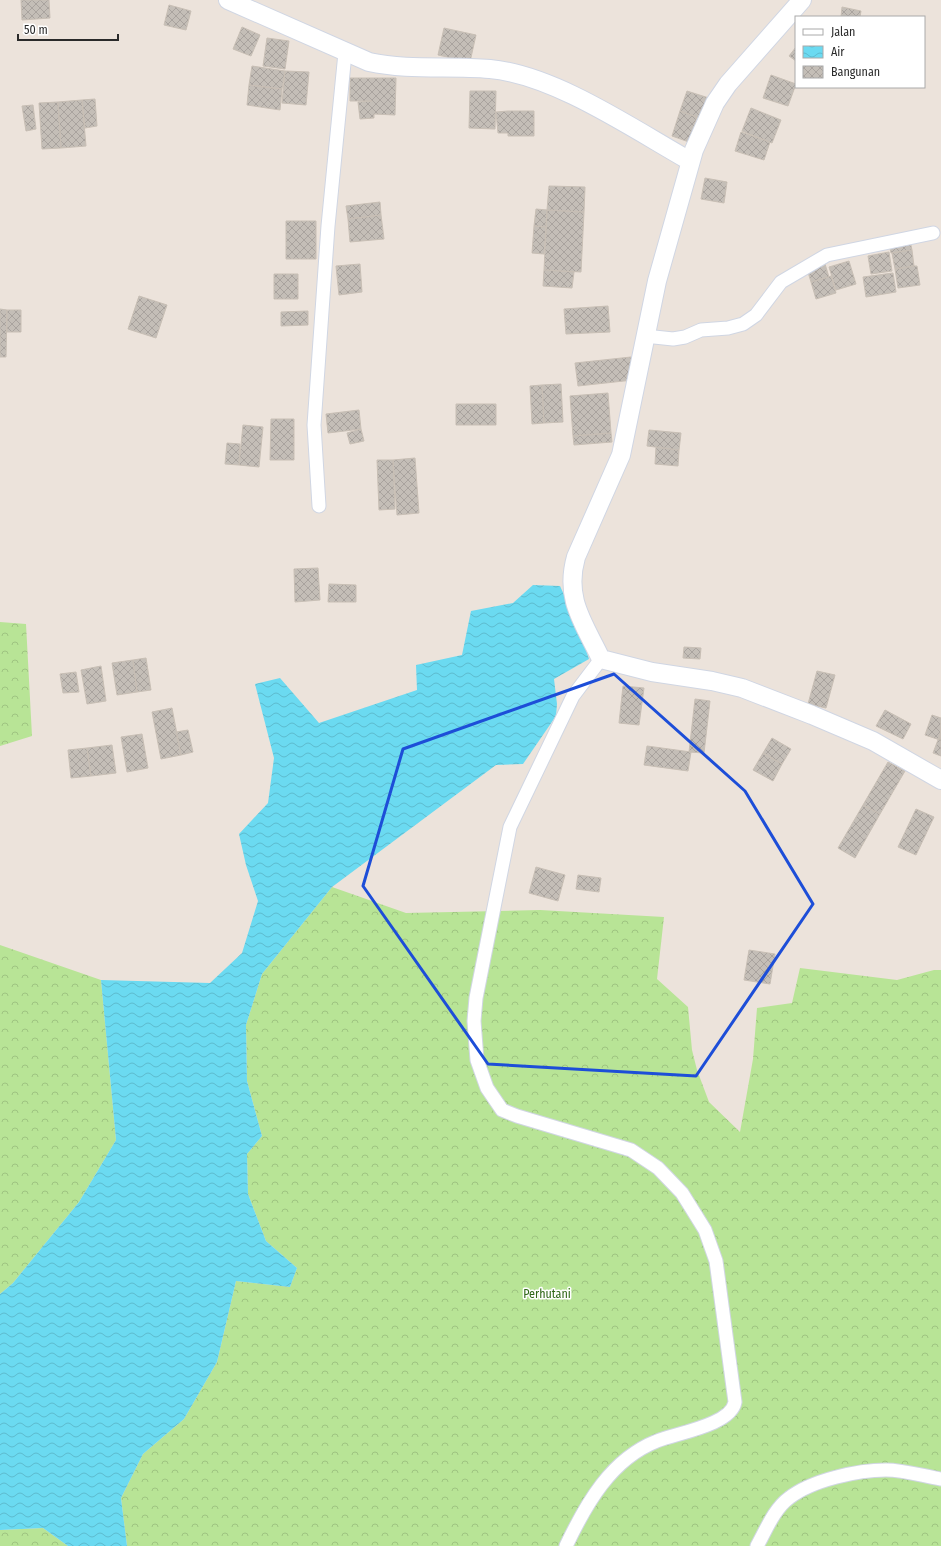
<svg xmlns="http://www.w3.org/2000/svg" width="941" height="1546" viewBox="0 0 941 1546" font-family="'Fira Sans Condensed',sans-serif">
<defs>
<pattern id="forest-crowns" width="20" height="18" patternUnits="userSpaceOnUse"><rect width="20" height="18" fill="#b8e496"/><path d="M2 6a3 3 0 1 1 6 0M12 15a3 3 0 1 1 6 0" fill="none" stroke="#9ec481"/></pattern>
<pattern id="water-waves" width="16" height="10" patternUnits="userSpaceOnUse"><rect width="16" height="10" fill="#6bdaf1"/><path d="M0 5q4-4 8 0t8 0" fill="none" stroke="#5dbbcf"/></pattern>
<pattern id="building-cross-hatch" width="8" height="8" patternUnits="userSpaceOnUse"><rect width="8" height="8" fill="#c4beb7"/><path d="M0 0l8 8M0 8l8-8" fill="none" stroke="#a9a39e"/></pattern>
</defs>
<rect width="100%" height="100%" fill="#ece3db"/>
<!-- forest -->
<path fill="url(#forest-crowns)" d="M0,622L26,624L32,736L0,746Z
M332,887L406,913L540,910L664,917L657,979L688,1007L692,1050L697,1070L709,1102L740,1132L753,1059L757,1008L792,1003L800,968L897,980L934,970H941V1546H127L121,1498L143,1454L184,1419L217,1362L236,1281L290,1287L297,1268L266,1241L248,1194L247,1154L262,1136L247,1081L246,1025L262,974Z
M0,945L101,980L116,1140L79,1202L13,1283L0,1294Z
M43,1528L68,1546H0V1530Z"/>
<!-- water -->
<path fill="url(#water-waves)" d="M533,585L560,586L578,625L589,659L554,679L557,704L556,716L523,764L496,765L332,887L262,974L246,1025L247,1081L262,1136L247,1154L248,1194L266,1241L297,1268L290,1287L236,1281L217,1362L184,1419L143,1454L121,1498L127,1546H68L43,1528L0,1530V1294L13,1283L79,1202L116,1140L101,980L210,983L242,953L258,901L246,865L239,834L268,803L274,758L255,684L280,678L319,723L417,690L416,665L462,655L471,611L513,603Z"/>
<!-- building -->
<path fill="url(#building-cross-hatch)" stroke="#c8bfb5" d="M21,0H49L50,18L22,20Z
M169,5L191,11L186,30L164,25Z
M842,7L861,11L860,17H841Z
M242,27L260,35L251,56L233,49Z
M444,28L476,35L470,62L438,55Z
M267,38L289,41L285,69L263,66Z
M796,47V61L789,56Z
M252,66L285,71L282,89L249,85Z
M285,71L309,72L306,105L282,103Z
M771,75L796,84L788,106L763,98Z
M350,78H396L395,115L374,114V118L360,119L358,102L372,101H350Z
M249,85L282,89L280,110L247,105Z
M470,91H496L495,129L469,128Z
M687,91L712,99L705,120L680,111Z
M95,99L97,126L85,128L82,100Z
M82,100L86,146L61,148L58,102Z
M58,102L61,148L42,149L39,103Z
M33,105L36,129L26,131L22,106Z
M751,108L781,120L772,143L742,131Z
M508,111H534V136H508V133H498L496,112Z
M680,111L697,117L689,142L672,136Z
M741,132L770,142L764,160L735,151Z
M705,178L727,182L724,203L701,199Z
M549,186L585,187L584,212L547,210Z
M380,202L381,215L348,219L346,206Z
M536,209L547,210L546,227L534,226Z
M547,210L584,212L581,272L544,270Z
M381,215L384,239L350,242L348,219Z
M286,221H316V259H286Z
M534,226L546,227L544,254L532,253Z
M910,241L912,250L891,253L889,244Z
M912,250L914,266L895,269L892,253Z
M889,252L892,271L871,274L868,256Z
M849,261L856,284L836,290L829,267Z
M360,264L362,292L339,295L336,266Z
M825,264L829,277L811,282L807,269Z
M914,266H917L920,285L898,288L895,269Z
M544,270L574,272L572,288L543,286Z
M893,273L896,292L866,297L863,277Z
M274,274H298V299H274Z
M831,276L836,293L816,299L811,282Z
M139,296L167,305L156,338L128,329Z
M608,306L610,332L566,334L564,309Z
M0,309L7,310L6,357H0Z
M7,310H21V332H7Z
M308,311V325L281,326V312Z
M631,357L633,380L578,386L575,363Z
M561,384L563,422L544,423L542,385Z
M542,385L544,423L532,424L530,386Z
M608,393L611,433L573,436L570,396Z
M456,404H496V425H456Z
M359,410L361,429L328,433L326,414Z
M271,419H294V460H270Z
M243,425L263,427L259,467L239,465Z
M361,429L364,441L350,444L347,433Z
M649,430L681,433L679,450L647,446Z
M611,433L612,442L574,445L573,436Z
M227,443L240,444L239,465L225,464Z
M656,447L679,450L678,466L655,464Z
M415,458L419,513L397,515L393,460Z
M377,460H393L395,509L379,510Z
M318,568L320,600L295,602L294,569Z
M329,584L356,585V602H328Z
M684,647L701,648L700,659L683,658Z
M146,658L151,690L137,692L133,660Z
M133,660L137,692L117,695L112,663Z
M101,666L106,701L87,704L81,670Z
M817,671L835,675L826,708L808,704Z
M76,672L79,692L63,693L60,674Z
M623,686L644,688L639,725L619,723Z
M695,699L710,701L704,753L689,752Z
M172,708L181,755L161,759L152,712Z
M885,710L911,724L903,739L876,726Z
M932,715L941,718L940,740L925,735Z
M188,730L193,752L181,755L176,732Z
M941,732V756L933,753Z
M142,734L148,768L127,772L121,737Z
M772,738L791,749L782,764L763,753Z
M112,745L116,773L91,776L87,748Z
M647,746L691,752L688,771L644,765Z
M87,748L91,776L71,778L68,750Z
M763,753L782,764L773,781L753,770Z
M888,762L905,771L880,814L863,805Z
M863,805L880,814L855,858L838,848Z
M916,809L934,817L916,855L898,847Z
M536,867L565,875L558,901L529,893Z
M578,875L601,878L599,892L576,889Z
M749,950L775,954L770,984L744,980Z"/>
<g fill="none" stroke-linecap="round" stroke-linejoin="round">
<!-- street casing -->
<g stroke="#d0d6e3" stroke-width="15">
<path id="street" d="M645,336L673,339L685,337L701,330L728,328L743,324L756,315L781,282L827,255L933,233
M319,506L314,425L328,226L345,53
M566,1546C586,1504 611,1459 657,1441C677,1433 731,1425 735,1402L716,1261L705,1230L682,1193L658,1168L631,1150L517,1116L502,1110L487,1088L477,1060L474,1021L476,998L510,827L573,696L601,659
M757,1546C766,1530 774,1509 789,1498C812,1480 858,1470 886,1470C904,1470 923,1476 941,1479"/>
</g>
<!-- secondary casing -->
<g stroke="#d0d6e3" stroke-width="20">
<path id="secondary" d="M228,0L369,62C410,71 450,65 490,69C555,75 633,129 690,161
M802,0L728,84L715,103L694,150L657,281L621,455L576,557C564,599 584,623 601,659L652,672L712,681L742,688L812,715L873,741L941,780"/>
</g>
<!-- street -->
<use href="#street" stroke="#fff" stroke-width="13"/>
<!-- secondary -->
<use href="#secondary" stroke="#fff" stroke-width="18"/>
</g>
<!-- marked area -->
<path fill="none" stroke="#1d4ed8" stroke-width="3" stroke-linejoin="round" d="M614,674L745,791L813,904L696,1076L488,1064L363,886L403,749Z"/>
<g text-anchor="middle" stroke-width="3" stroke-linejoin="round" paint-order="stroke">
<!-- park labels -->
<g font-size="12" fill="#306818" stroke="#fff">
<text x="547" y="1298">Perhutani</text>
</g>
</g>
<!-- legend -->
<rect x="795" y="16" width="130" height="72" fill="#ffffff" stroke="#aaaaaa"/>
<rect x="803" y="29" width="20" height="6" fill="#ffffff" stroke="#aaaaaa"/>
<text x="831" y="36" font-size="12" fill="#2a2a2a">Jalan</text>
<rect x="803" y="46" width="20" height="12" fill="url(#water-waves)" stroke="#aaaaaa"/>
<text x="831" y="56" font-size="12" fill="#2a2a2a">Air</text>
<rect x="803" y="66" width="20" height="12" fill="url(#building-cross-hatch)" stroke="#aaaaaa"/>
<text x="831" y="76" font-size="12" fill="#2a2a2a">Bangunan</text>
<!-- scale -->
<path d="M18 34v6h100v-6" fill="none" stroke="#2a2a2a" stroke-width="2"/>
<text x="24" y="34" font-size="12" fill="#2a2a2a" stroke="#ffffff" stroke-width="3" paint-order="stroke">50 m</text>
</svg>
